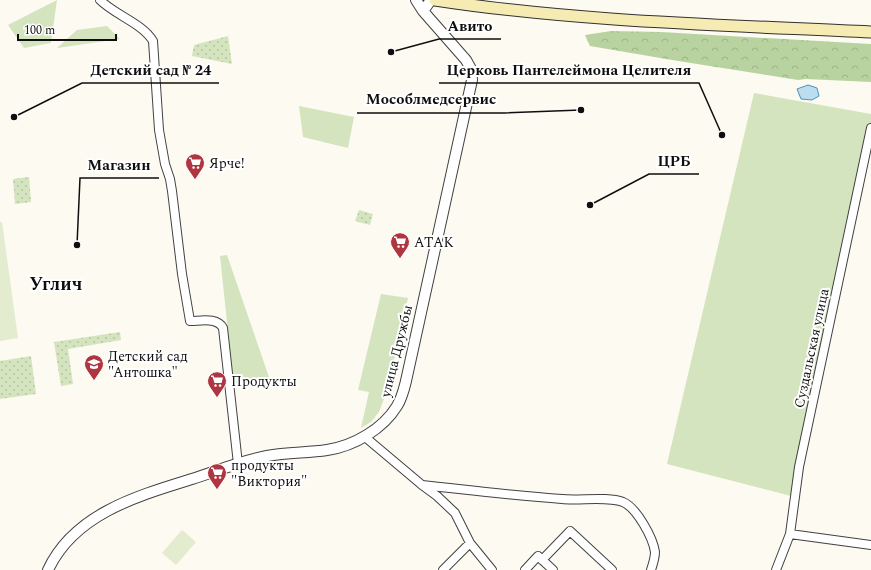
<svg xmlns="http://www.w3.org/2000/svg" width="871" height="570" viewBox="0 0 871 570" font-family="Spectral,serif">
<defs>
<pattern id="forest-crowns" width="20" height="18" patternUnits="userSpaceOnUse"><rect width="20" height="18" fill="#b8d39f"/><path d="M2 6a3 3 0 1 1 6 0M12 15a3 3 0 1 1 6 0" fill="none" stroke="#9db488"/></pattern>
<pattern id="park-dots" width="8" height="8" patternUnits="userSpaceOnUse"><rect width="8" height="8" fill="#d3e4be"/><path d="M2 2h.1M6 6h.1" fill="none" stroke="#b4c2a2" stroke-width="1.8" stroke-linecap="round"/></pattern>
</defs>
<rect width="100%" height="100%" fill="#fdfaf1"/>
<!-- grass -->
<path fill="#d3e4be" d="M57,0L51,43L24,48L8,25Z
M107,26L120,39L57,48L77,30Z
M754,93L871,114V128L795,497L667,464Z
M299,106L354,117L348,148L303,137Z
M227,255L271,383L234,388L220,256Z
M381,294L408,298L387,391L379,412L371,422L361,428L369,392L358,390Z"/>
<!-- forest -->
<path fill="url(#forest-crowns)" d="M611,31L661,32L871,44V82L806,79L798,80L678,61L590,46L585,35Z"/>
<!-- park -->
<path fill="url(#park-dots)" d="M228,36L232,64L192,56L194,45Z
M29,177L31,202L15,204L13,179Z
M359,210L373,214L370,225L355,221Z
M120,332L121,340L68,349L73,384L61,386L54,342Z
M31,356L36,394L0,399V361Z"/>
<!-- pitch -->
<path fill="#e3ecce" d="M0,222H2L18,338L0,341Z
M182,530L196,542L176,565L162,553Z"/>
<!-- water -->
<path fill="#bbddef" stroke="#4a93bd" d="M808,85L817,88L819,96L812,100L801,99L797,89Z"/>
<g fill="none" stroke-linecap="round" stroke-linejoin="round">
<!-- minor casing -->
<g stroke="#414141" stroke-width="10">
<path id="minor" d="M100,0C115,15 142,23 153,41L159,130L165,164L170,179L172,191L182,274L190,321C201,321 217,317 223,328L238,464
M365,437L422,485L437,496L455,513L470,543L492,570
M422,485C469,490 515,496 562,499C579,501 607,496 623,502C637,508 653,538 655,552C655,558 653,564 651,570
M790,534L871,545
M542,560L570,531L612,570
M443,570L470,543
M525,570L538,556L553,570
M776,570L790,534L799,467L871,128"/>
</g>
<!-- tertiary casing -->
<g stroke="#414141" stroke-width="12">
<path id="tertiary" d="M416,0L423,11
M48,570C74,514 137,496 192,479C217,471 241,461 267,456C287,452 307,453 327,450C354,446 383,429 397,406C402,398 404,389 406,381L472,80L471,69L466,60L423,11L431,0"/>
</g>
<!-- secondary casing -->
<g stroke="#303030" stroke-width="13">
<path id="secondary" d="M435,0C579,22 726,25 871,32"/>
</g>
<!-- minor -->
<use href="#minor" stroke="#fff" stroke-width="8"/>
<!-- tertiary -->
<use href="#tertiary" stroke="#fff" stroke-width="10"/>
<!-- secondary -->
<use href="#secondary" stroke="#f6ecb3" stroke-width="11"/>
</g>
<!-- icons -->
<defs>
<g id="supermarket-pin" transform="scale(1)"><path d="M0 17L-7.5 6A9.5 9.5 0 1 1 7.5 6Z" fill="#ae3640" stroke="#fff"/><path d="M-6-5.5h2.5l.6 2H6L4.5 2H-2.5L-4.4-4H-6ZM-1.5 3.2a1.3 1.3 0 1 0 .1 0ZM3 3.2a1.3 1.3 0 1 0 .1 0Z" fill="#fff"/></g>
<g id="school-pin" transform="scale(1)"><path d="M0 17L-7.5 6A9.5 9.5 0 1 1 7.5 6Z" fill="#ae3640" stroke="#fff"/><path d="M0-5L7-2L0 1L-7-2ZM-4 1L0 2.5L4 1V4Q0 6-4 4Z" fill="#fff"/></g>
</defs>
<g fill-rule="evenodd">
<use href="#supermarket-pin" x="195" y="163"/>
<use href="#supermarket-pin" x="400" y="242"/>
<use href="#school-pin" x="94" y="364"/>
<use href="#supermarket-pin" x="217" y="381"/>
<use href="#supermarket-pin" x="217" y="473"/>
</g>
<g text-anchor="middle" stroke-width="4" stroke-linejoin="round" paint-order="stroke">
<!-- poi labels -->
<g font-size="14" fill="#0e0e0e" stroke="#fff" text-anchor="start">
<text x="209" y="168">Ярче!</text>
<text x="414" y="247">АТАК</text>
<text x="108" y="361">Детский сад<tspan x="108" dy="16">"Антошка"</tspan></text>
<text x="231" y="386">Продукты</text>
<text x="231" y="470">продукты<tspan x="231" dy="16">"Виктория"</tspan></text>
</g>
<!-- street labels -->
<g font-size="14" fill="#0e0e0e" stroke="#fff">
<text transform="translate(811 348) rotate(-78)" y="5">Суздальская улица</text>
<text transform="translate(396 351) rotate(-76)" y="5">улица Дружбы</text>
</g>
<!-- district labels -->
<g font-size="18" font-weight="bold" fill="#0e0e0e" stroke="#fff">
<text x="56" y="290">Углич</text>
</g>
</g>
<!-- callouts -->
<path fill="none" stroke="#0e0e0e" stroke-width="1.5" d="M391 52L439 39H501M14 117L82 83H219M722 135L699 83H439M581 110L504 113H357M590 205L649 174H699M77 245L80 178H159"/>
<g fill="#0e0e0e" stroke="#fff" stroke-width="1.5">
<circle cx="391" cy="52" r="4"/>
<circle cx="14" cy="117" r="4"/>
<circle cx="722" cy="135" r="4"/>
<circle cx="581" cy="110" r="4"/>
<circle cx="590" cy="205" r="4"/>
<circle cx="77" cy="245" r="4"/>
</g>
<g font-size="15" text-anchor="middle" font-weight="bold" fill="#0e0e0e" stroke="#fff" stroke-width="4" stroke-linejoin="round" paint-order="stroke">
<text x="470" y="31">Авито</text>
<text x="151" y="75">Детский сад № 24</text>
<text x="569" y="75">Церковь Пантелеймона Целителя</text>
<text x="431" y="104">Мособлмедсервис</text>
<text x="674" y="166">ЦРБ</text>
<text x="119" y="170">Магазин</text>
</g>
<!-- scale -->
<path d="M18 34v6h98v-6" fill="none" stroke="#0e0e0e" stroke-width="2"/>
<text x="24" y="34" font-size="12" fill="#0e0e0e" stroke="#ffffff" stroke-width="3" paint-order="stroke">100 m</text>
</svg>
